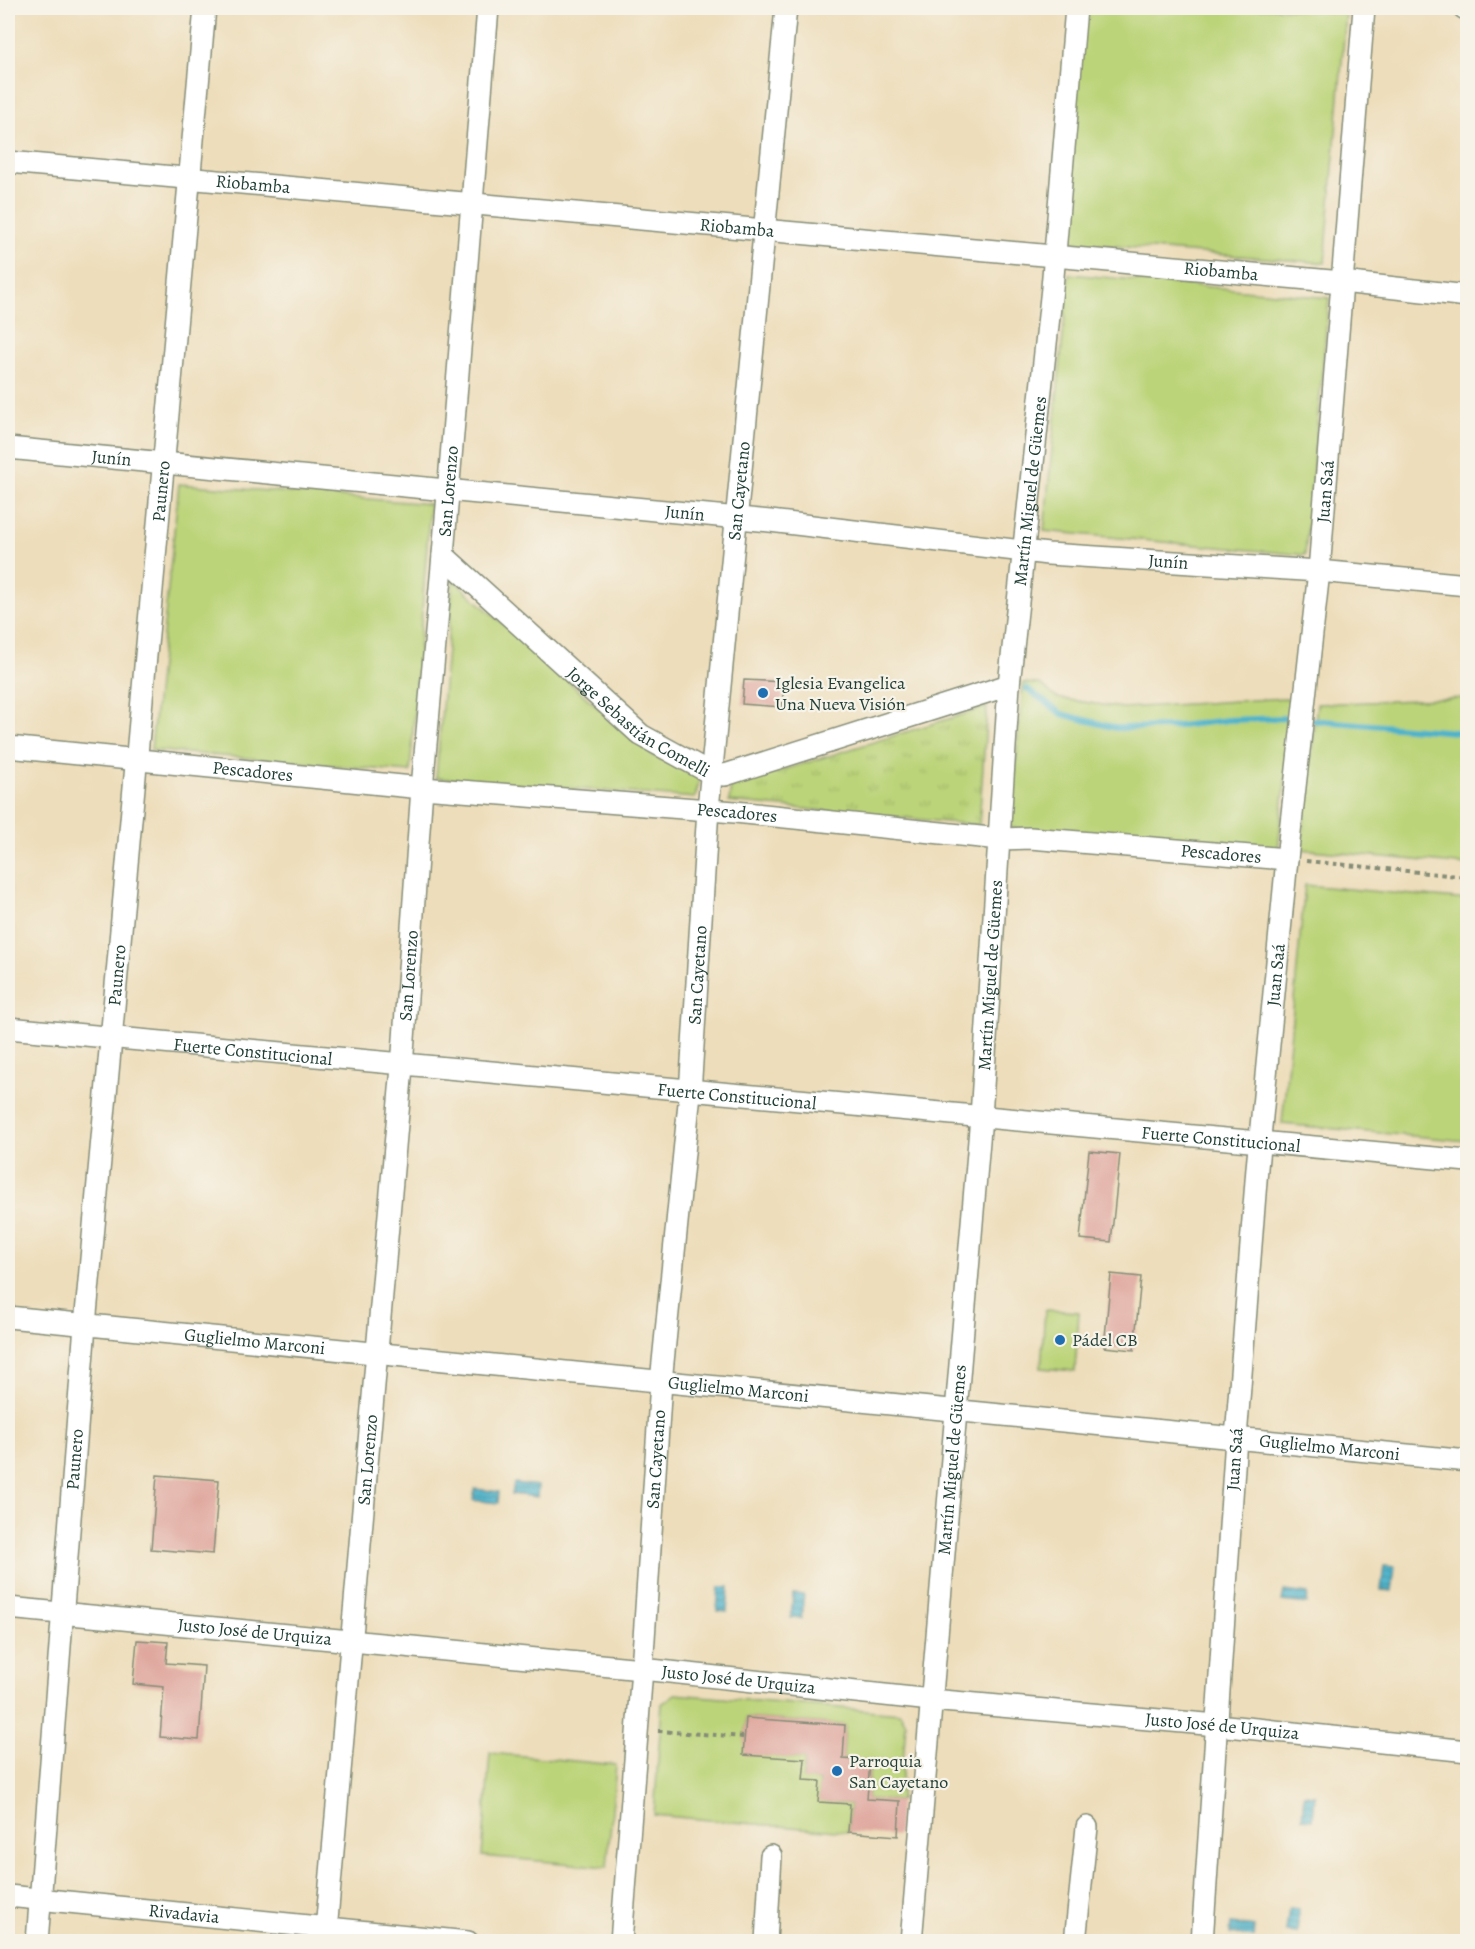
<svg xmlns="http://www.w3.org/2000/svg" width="1475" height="1949" viewBox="0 0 1475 1949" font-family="Alegreya,serif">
<defs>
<pattern id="park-tufts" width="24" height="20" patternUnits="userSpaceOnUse" patternTransform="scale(1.5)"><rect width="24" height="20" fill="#bcd479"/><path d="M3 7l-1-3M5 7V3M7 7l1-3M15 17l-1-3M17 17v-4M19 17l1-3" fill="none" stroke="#a1b769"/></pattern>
<pattern id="water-rules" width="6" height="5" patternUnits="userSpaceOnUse" patternTransform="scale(1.5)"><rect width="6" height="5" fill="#4bb2ca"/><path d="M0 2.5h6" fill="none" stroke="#3e92a5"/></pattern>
</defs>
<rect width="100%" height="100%" fill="#f7f3e8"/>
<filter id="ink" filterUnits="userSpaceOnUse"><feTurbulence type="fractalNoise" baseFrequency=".0167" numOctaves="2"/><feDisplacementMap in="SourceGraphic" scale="12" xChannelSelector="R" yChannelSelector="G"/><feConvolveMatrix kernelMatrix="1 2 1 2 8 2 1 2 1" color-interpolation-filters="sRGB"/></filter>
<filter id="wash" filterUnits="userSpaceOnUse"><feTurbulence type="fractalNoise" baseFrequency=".008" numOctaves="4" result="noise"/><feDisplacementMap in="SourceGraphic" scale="24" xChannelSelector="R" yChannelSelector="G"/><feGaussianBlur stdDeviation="1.35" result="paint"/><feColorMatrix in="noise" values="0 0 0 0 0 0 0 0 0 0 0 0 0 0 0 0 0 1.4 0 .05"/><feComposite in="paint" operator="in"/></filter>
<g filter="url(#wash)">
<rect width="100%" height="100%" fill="#edddba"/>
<!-- grass -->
<path fill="#bcd479" stroke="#6e8856" stroke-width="1.5" d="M1083,8H1277L1346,13L1325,263L1064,242Z
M1069,274L1329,298L1305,555L1044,531Z
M179,484L430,504L410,772L151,750Z
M453,580L652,755L700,778L695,798L436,778Z
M1023,683L1040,684L1057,698L1123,708L1286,698L1293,701L1278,851L1010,828Z
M1467,698V865L1301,849L1317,704Z
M1305,885L1467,900V1141L1282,1124Z
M1045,1310L1079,1312L1075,1371L1041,1368Z
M675,1694L900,1713L906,1723L900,1801L867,1799L870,1762L843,1759L845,1725L746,1718L744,1754L805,1759L803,1779L820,1781L819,1801L850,1804L848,1832L654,1815L662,1704Z
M490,1753L616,1765L607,1867L482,1856Z"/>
<!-- park -->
<path fill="url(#park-tufts)" stroke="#6e8856" stroke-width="1.5" d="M987,707L979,825L729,802L731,786Z"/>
<!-- water -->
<path fill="url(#water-rules)" stroke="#35787f" stroke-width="1.5" d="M514,1483L538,1486L537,1497L512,1494Z
M475,1489L499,1492L498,1503L473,1500Z
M1384,1566L1395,1567L1392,1591L1381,1590Z
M719,1587H729L727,1612L717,1611Z
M1284,1591L1308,1594L1307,1604L1282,1601Z
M793,1594L804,1595L801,1619L791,1618Z
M1304,1794L1315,1795L1313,1819L1302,1818Z
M1289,1908L1299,1909L1297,1933L1286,1932Z
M1231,1924L1255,1927L1254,1937L1230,1934Z"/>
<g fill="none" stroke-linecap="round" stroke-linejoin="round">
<!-- stream -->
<path stroke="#4bb2ca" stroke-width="6" d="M1027,689L1062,714L1116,728L1170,727L1228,720L1286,718L1468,733"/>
</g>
<g id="blocks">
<!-- building -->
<path fill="#dea39a" d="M744,680L784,682L782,707L742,704Z
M1089,1151L1120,1154L1111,1242L1080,1239Z
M1111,1274L1141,1277L1134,1350L1104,1347Z
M157,1475L219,1480L213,1554L151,1549Z
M137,1640L168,1642L166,1663L204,1666L199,1740L160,1737L164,1687L133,1684Z
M746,1718L845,1725L843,1759L870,1761L867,1799L900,1801L898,1836L848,1832L850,1804L818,1802L820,1781L803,1780L805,1759L743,1755Z"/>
</g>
</g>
<g filter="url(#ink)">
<use href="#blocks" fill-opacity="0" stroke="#868d77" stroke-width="1.5"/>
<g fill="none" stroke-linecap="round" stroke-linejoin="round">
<!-- minor casing -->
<g stroke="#868d77" stroke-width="24">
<g id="minor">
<path d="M1464,8H1468"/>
<path id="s1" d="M8,162L1342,282L1468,296"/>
<path id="s2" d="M8,448L770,521L1048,554L1319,571L1468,585"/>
<path id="s3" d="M443,555L641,735L712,774L725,775L1009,685"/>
<path id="s4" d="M8,747L422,788L735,812L1000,839L1030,838L1287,859"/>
<path id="s5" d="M8,1028C494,1076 981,1118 1468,1161"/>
<path id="s6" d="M8,1317L1468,1461"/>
<path id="s7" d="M8,1608L642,1669L931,1700L1217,1725L1468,1751"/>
<path id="s8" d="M8,1896L468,1942"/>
<path id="s9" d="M37,1942L85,1325L205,8"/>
<path id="s10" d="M325,1942L402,1067L422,788L443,555L488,8"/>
<path id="s11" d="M621,1942L642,1669L661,1382L690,1093L708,809L786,8"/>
<path d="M766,1942L771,1856"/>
<path id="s12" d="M911,1942L981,1117L1009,685L1052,288L1076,8"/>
<path d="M1075,1942L1087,1827"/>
<path id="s13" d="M1202,1942L1236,1438L1257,1168L1287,859L1319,571L1364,8"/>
</g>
</g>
<!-- path -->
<path stroke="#868d77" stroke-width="4" stroke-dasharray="4.5 4.5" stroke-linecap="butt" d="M1306,861L1468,877
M658,1731L745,1737"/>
<!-- minor -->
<use href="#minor" stroke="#fff" stroke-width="21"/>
</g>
</g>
<!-- markers -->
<g fill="#1f6fb2" stroke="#f7f3e8" stroke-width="2">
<circle cx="763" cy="693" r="6"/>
<circle cx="1060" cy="1340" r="6"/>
<circle cx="837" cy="1771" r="6"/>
</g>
<g text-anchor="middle" stroke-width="4.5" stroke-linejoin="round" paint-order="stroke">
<!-- street labels -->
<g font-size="18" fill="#1f3d34" stroke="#f7f3e8">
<text dy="6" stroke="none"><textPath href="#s1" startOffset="246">Riobamba</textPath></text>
<text dy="6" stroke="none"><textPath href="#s1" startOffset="732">Riobamba</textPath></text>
<text dy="6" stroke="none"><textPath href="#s1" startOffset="1218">Riobamba</textPath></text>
<text dy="6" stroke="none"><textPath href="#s2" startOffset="104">Junín</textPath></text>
<text dy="6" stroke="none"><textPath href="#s9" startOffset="1456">Paunero</textPath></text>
<text dy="6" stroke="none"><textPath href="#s10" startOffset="1456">San Lorenzo</textPath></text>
<text dy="6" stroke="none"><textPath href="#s11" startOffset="1456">San Cayetano</textPath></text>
<text dy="6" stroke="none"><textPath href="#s12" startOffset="1456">Martín Miguel de Güemes</textPath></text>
<text dy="6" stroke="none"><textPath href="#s13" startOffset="1456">Juan Saá</textPath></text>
<text dy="6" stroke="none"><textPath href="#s2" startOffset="680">Junín</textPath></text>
<text dy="6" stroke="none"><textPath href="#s2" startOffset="1166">Junín</textPath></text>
<text dy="6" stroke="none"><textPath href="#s3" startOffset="258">Jorge Sebastián Comelli</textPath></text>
<text dy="6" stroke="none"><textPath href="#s4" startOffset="246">Pescadores</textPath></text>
<text dy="6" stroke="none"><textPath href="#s4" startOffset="732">Pescadores</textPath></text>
<text dy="6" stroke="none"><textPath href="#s4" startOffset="1218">Pescadores</textPath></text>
<text dy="6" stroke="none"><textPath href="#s9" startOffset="970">Paunero</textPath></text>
<text dy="6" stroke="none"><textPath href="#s11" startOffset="970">San Cayetano</textPath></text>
<text dy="6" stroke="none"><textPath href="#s12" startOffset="970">Martín Miguel de Güemes</textPath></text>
<text dy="6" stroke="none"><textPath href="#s13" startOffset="970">Juan Saá</textPath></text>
<text dy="6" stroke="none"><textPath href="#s10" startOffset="970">San Lorenzo</textPath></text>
<text dy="6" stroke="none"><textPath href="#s5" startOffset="246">Fuerte Constitucional</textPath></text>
<text dy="6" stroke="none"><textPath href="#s5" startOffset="732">Fuerte Constitucional</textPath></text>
<text dy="6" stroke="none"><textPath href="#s5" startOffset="1218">Fuerte Constitucional</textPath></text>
<text dy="6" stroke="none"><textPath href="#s6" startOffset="248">Guglielmo Marconi</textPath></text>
<text dy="6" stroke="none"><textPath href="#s6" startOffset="734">Guglielmo Marconi</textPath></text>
<text dy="6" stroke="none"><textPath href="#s6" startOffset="1328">Guglielmo Marconi</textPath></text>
<text dy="6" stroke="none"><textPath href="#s9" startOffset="484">Paunero</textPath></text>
<text dy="6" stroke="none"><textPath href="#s11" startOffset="484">San Cayetano</textPath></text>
<text dy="6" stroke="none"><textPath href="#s13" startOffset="484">Juan Saá</textPath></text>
<text dy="6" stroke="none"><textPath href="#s10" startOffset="484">San Lorenzo</textPath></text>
<text dy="6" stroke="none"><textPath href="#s12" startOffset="484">Martín Miguel de Güemes</textPath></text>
<text dy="6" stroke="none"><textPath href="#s7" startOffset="248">Justo José de Urquiza</textPath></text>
<text dy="6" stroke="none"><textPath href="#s7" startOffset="734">Justo José de Urquiza</textPath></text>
<text dy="6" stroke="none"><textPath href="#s7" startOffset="1220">Justo José de Urquiza</textPath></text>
<text dy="6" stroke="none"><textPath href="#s8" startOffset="177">Rivadavia</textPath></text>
</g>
<!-- poi labels -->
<g font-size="18" fill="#1f3d34" stroke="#f7f3e8" text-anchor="start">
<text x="775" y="689">Iglesia Evangelica<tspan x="775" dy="21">Una Nueva Visión</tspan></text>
<text x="1072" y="1346">Pádel CB</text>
<text x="849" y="1767">Parroquia<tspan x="849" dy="21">San Cayetano</tspan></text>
</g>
</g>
<!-- margin -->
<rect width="1475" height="1949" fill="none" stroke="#f7f3e8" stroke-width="30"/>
</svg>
